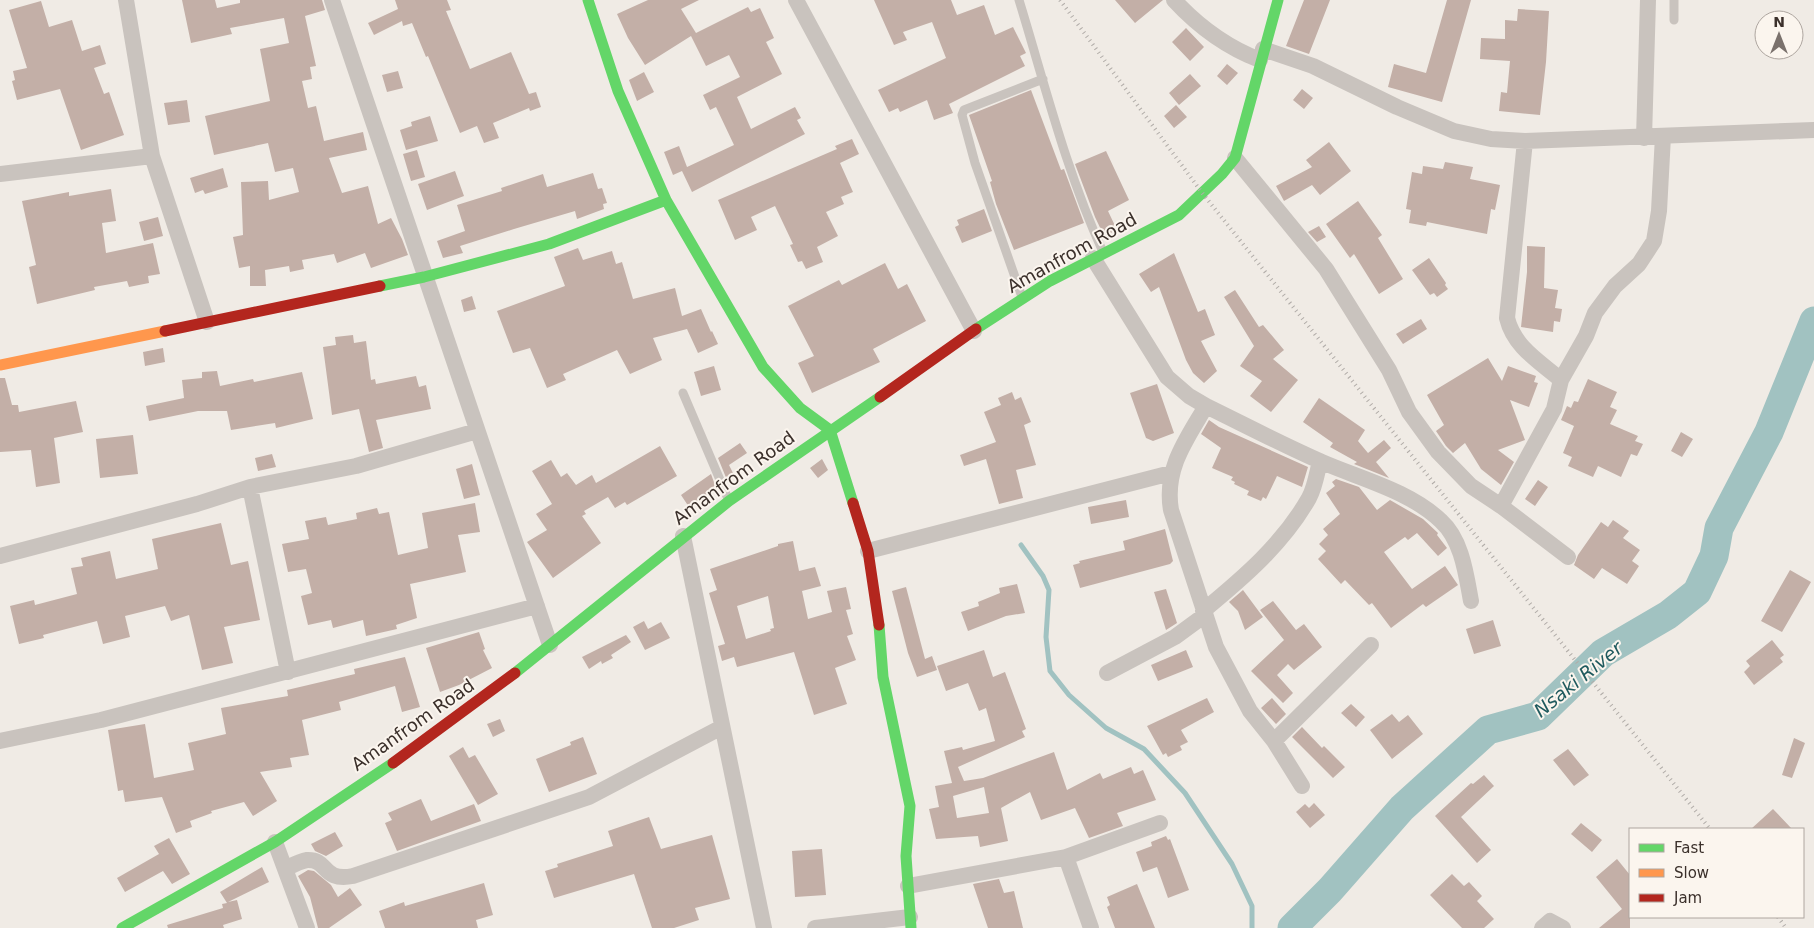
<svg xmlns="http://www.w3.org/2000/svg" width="1814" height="928" viewBox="0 0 1814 928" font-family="'DejaVu Sans',sans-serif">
<rect width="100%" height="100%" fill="#f0ebe5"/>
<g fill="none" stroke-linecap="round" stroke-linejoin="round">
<!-- stream -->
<path stroke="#a1c2c1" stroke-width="5" d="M1800,361L1814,356
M1021,545L1043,576L1049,590L1046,637L1050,671L1069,695L1106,728L1144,749L1185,793L1232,864L1252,906V928"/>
<!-- river -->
<path stroke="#a1c2c1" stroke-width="29" d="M1292,928L1330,890L1402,808L1488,730L1538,716L1603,653L1668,615L1697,592L1714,556L1719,528L1769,432L1814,321"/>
</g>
<!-- building -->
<path fill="#c3afa7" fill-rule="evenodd" d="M182,0H215L217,8L240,3V0H322L325,10L305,16L316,66L310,67L312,79L302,81L308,108L316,106L324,141L363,132L367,150L329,158L342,193L368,186L378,224L391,218L402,239L408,255L371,268L365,253L337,263L334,254L302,260L304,269L290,272L289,266L265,270L266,286H250V266L239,268L233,237L243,235L241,182L268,181L269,200L299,192L293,168L275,172L268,143L214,155L205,116L270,101L260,49L289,43L284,18L230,28L232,34L191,43Z
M395,0H447L451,10L446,11L470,69L511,52L529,94L536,92L541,107L530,111L529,108L493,123L499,138L484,143L477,126L460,133L428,56L426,57L412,23L403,26L402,21L374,35L368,23L398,9Z
M648,0H699L681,9L696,33L748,7L751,12L760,8L774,38L766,42L782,74L737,97L751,129L795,107L801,118L797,120L805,134L692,192L682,171L673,175L664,152L679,146L687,167L734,145L716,107L710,110L703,95L740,77L729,55L706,66L691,36L645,65L628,38L617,14Z
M874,0H951L957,15L984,5L995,35L1013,27L1026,53L1020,56L1025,66L949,104L953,113L934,120L927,100L900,112L898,108L889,112L878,90L946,58L932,22L903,32L907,40L894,45Z
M1115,0H1163L1135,23Z
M1304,0H1330L1309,54L1286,46Z
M1447,0H1471L1442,102L1388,87L1394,64L1426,73Z
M41,1L49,27L72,20L82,51L100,45L106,64L94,68L104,94L109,92L124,135L81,150L60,89L17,100L12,81L15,80L13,71L27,68L9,10Z
M1518,9L1549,11L1546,62L1540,115L1499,111L1501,92L1507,93L1510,61L1480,59L1481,38L1505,39V20L1517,21Z
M1186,28L1204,47L1190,61L1172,42Z
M1227,64L1238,73L1227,85L1217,76Z
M398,71L403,88L387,92L382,75Z
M644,72L654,92L637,101L629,80Z
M1190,74L1201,86L1179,105L1169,93Z
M1302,89L1313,98L1304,109L1293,100Z
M1031,90L1061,170L1064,169L1084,223L1014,250L996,204L990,182L992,181L969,115Z
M187,100L190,122L168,125L164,103Z
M1176,105L1187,117L1174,128L1164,116Z
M430,116L438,141L406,150L400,130L412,126L411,122Z
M852,139L859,154L840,163L853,192L841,197L844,204L826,212L838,236L817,247L823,262L806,269L802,261L798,262L790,245L793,244L775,206L751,217L757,230L735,240L718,200L837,149L835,146Z
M1329,142L1351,171L1320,195L1312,185L1284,201L1276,186L1312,167L1306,160Z
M417,150L425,177L411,181L403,154Z
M1106,151L1129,200L1108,211L1117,230L1104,236L1095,217L1075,164Z
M1445,162L1473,167L1470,179L1500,185L1495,210L1491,209L1487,234L1427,222L1426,226L1409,223L1411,210L1406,209L1412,172L1422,174L1423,166L1443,169Z
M223,168L228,187L205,194L203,190L195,193L190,178Z
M455,171L464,196L427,210L418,184Z
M593,173L598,189L602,188L607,203L603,204L604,209L577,219L575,211L514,229L460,246L463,253L443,258L437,241L465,231L457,205L502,191L501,188L543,174L547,187Z
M111,189L116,221L102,223L106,253L153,243L160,274L148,276L149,283L129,287L127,281L94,287L95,290L37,304L29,267L36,265L22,201L69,192V196Z
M1358,201L1382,235L1378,238L1403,279L1379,294L1354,254L1350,258L1326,224Z
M984,209L992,231L962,243L955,227L959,225L957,220Z
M158,217L163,236L144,241L139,222Z
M1319,226L1326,237L1317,242L1308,232Z
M1527,246L1545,247L1544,288L1558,290L1555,308L1562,309L1560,322L1554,321L1553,332L1521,327L1527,272Z
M578,248L583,260L612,251L616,264L622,262L633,299L675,288L682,316L701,309L711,332L712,331L718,344L698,353L687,329L653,338L662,360L630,374L617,350L563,374L566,380L547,388L530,348L513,353L497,311L565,286L554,257Z
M1174,253L1198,312L1205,309L1215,335L1201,341L1217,371L1204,383L1193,373L1186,360L1159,287L1151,292L1139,274Z
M1429,258L1446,283L1445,285L1448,289L1437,297L1434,293L1430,295L1412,270Z
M885,263L898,289L907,284L926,321L873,349L880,362L812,393L798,363L814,356L788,306L839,280L842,285Z
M1235,290L1259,327L1263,325L1284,350L1273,359L1298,380L1271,412L1250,396L1262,381L1240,366L1254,346L1224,297Z
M472,296L476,309L464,312L461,300Z
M1421,319L1427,329L1403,344L1396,334Z
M353,335L354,343L366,341L371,380L375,379L376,384L416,376L419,387L426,385L431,409L376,420L383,448L369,452L359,409L332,415L323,347L336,345L335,337Z
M163,348L165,362L145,366L143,352Z
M1488,358L1502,381L1508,366L1536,376L1534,382L1538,383L1529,407L1510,400L1525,440L1498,450L1514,462L1501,485L1481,469L1465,443L1453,453L1446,446L1436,431L1444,425L1427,395Z
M714,366L721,390L701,396L694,372Z
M217,371L220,386L253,379L254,382L302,372L313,419L276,428L275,423L231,430L227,411H198L149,421L146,406L184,398L182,380L202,378V372Z
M0,378H5L12,405H18L19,412L76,401L83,432L54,438L60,483L36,487L31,450L0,452Z
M1588,379L1617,392L1610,407L1617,410L1610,424L1638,436L1635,441L1643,444L1637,456L1631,454L1621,477L1598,466L1593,477L1568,466L1572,457L1563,453L1574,426L1561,420L1567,406L1571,408L1574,401L1578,402Z
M1157,384L1174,433L1153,441L1146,438L1130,393Z
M1012,392L1015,400L1021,397L1031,422L1024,425L1036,465L1016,470L1023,498L999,504L986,459L964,466L960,455L996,442L984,412L1001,405L998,398Z
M1319,398L1365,430L1358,441L1368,453L1384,440L1391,448L1376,462L1389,478L1354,464L1357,462L1330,447L1333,443L1303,422Z
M1209,420L1219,427L1308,467L1302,487L1277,476L1266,499L1263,497L1261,501L1247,495L1249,491L1234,484L1235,482L1231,480L1233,477L1212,468L1221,448L1201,434Z
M1681,432L1693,439L1682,457L1671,451Z
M133,435L138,474L100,478L96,439Z
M740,443L747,453L729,465L734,475L727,480L718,458Z
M660,446L677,476L627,505L625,502L615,508L608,497L584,511L586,514L582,516L601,543L553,578L527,542L547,530L536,514L552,504L532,471L551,460L561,477L567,473L576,485L592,475L596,483Z
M272,454L276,467L258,471L255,458Z
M822,459L828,470L818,478L810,468Z
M472,464L480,495L464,499L456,469Z
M711,474L716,488L689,507L681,495Z
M1336,479L1359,487L1377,510L1390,500L1423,519L1438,533L1437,535L1447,548L1438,556L1417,533L1408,540L1405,537L1384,552L1412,589L1445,566L1458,585L1426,607L1423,604L1391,628L1372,603L1369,605L1345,580L1341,584L1318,559L1326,551L1319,544L1328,535L1323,529L1340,514L1326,493L1335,486L1332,482Z
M1538,480L1548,487L1535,506L1525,499Z
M1126,500L1129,517L1091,524L1088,507Z
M475,503L480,532L458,535L466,572L410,584L417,618L396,625L397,629L366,636L363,620L333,628L331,620L308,625L301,596L312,593L306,569L288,572L282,544L309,539L305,521L326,517L328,525L357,519L356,513L377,508L379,514L389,512L398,555L428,548L422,513Z
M1613,520L1629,531L1623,538L1640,550L1632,561L1639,566L1627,584L1602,568L1594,579L1574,565L1578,555L1601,522L1608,527Z
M221,523L231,565L248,561L260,620L224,627L233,663L202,670L189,615L171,621L165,606L125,616L130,637L103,644L97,621L43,635L44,638L19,644L10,606L34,600L35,605L77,594L71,568L83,566L81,558L110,551L116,579L158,569L152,539Z
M1165,529L1173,561L1170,564L1080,588L1073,565L1080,563L1079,561L1125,550L1123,541Z
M793,541L799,571L815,567L821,586L802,591L808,619L832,612L827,591L846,587L851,609L846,610L853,634L847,636L856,660L835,668L847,704L814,715L794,652L737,667L734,657L722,661L718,646L725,644L709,593L717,590L710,569L778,546V544ZM768,596L774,628L770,629L771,631L746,639L737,606Z
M1790,570L1811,582L1782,632L1761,621Z
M1017,584L1025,613L1006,616L968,631L961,612L979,606L978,602L1000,593L999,588Z
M906,587L925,659L932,656L937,670L917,677L908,653L892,591Z
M1166,589L1177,623L1166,630L1154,592Z
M1243,590L1263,617L1245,630L1238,611L1229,602Z
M1273,601L1296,630L1304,624L1322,647L1294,670L1288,664L1277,675L1293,693L1283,703L1251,671L1284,640L1260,610Z
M1493,620L1501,646L1474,654L1466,629Z
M644,621L648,629L661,622L670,638L645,650L633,627Z
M479,632L485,649L483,650L492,668L459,685L440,692L426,648Z
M626,635L631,642L611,655L613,658L602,664L601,661L589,669L582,657Z
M1772,640L1784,655L1780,658L1783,662L1754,685L1744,672L1750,666L1746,661Z
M984,650L993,677L1005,672L1026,729L1022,731L1025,737L958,767L964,781L983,778L1054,752L1067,790L1100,773L1103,779L1131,767L1134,774L1143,770L1156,800L1117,813L1123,826L1089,838L1075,808L1041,820L1030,792L1001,808L1008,841L980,847L978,836L936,839L929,809L939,807L935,786L952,783L944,751L962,747L963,750L995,741L986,708L979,711L968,683L946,691L937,666ZM984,787L989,813L957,818L953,796Z
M1186,650L1193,667L1158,681L1151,665Z
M405,657L420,707L402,712L395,686L339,702L341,710L302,720L309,755L290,758L292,767L260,772L277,801L253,816L244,802L211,811L212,813L190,821L192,827L176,833L162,797L125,802L123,790L118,791L108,730L145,724L154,778L194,770L188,743L226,734L221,708L288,696L287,690L355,674L354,669Z
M1207,698L1214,712L1181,730L1188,742L1180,746L1182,750L1168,757L1166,753L1163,755L1147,726Z
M1272,698L1286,714L1276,724L1261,708Z
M1351,704L1365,717L1356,727L1341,713Z
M1392,714L1399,722L1408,715L1423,734L1392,759L1370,730Z
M500,719L505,731L493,737L487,724Z
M1302,727L1322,748L1324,746L1345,767L1333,778L1292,737Z
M583,737L597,774L549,792L536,759L571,745L570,742Z
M1794,738L1805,743L1792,778L1782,775Z
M463,747L469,758L475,755L498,794L478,805L449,756Z
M1568,749L1589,775L1574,786L1553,760Z
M1484,775L1494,786L1461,817L1491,850L1477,863L1435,816L1471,783L1473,784Z
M421,799L431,821L474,804L481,821L397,851L385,823L392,820L388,813Z
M1314,803L1325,815L1310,828L1296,812L1305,804L1309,808Z
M1773,809L1792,829H1751Z
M649,817L661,849L712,835L730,899L695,908L699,920L674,928H652L634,874L554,898L545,871L558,867L557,864L613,846L608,831Z
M1581,823L1602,840L1592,852L1571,834Z
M335,832L343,846L326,856L315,851L311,844Z
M1166,836L1168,840L1170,839L1189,890L1168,898L1157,867L1143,872L1136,852L1152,846L1151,842Z
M169,838L190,874L172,884L163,871L125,892L117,878L159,854L154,846Z
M822,849L826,895L795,897L792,851Z
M1617,859L1630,875V928H1599L1622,909L1596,877Z
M262,867L269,882L228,902L237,900L242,919L223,925L224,928H168L167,925L223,908L222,904L227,903L220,892Z
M308,870L314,871L331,885L338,897L350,888L362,905L329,928H318L310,897L298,876Z
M1452,874L1464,886L1469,882L1482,896L1477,901L1494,919L1484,928H1462L1430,895Z
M999,879L1004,893L1014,891L1023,928H988L973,884Z
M484,883L493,915L476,920L478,928H385L379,911L404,902L405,906Z
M1137,884L1155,928H1115L1107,907L1110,905L1107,897Z"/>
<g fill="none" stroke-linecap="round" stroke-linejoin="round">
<!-- lane -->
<path stroke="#c9c3be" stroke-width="9" d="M1019,0C1045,85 1066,171 1103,252
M1674,20V0
M1022,297L975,163L962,115L964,110L1043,79
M683,393L729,501"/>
<!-- street -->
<path stroke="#c9c3be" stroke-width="16" d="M126,0L152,156L207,322
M332,0L550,645
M796,0L974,331
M1174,0C1198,26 1226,47 1260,60
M1263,49L1313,66L1397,107L1454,131L1491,139L1525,141L1814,130
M1644,138L1648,0
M1525,141L1507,318C1514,347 1539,361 1561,380
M1235,158L1326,269L1389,370L1409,412L1438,452L1471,486L1501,506L1568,557
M0,174L152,156
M1093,258L1167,377L1189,396L1206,406C1245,425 1283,445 1322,462C1361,479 1410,491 1441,521C1462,540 1466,574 1471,601
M1206,406C1186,440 1164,469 1171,510L1216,647L1250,711L1274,741L1302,786
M250,487L288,672
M1501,506L1554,409L1561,380L1586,336L1595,313L1615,286L1639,264L1654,241L1659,211L1663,136
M683,536L764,928
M868,551L1171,473
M0,556L197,504L250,487L356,466L477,431
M1203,611C1243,578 1283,544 1309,498C1315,487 1317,473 1320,461
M1107,673L1175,637L1205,615
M0,741L101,720L537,606
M1274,741L1371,645
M275,842L307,928
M1066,857L1091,928
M285,869C291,866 300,861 307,860C329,859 321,882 353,876L589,797L722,727
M908,886L1066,857L1160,823
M815,928L910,917
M1542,928L1550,921L1563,928"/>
<!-- fast -->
<path stroke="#63d668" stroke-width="11" d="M588,0L618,91L666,200L763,367L800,408L830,430L853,503
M380,286L424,277L549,244L666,200
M976,329L1050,281L1179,215L1222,174L1235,158L1278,0
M879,625L883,677L910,806L906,856L911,928
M515,673L729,501L880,397
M122,928L275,842L393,763"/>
<!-- slow -->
<path stroke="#ff974d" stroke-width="11" d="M0,365L165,331"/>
<!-- jam -->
<path stroke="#b3261e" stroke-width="11" d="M165,331L380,286
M880,397L976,329
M853,503L868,551L879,625
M393,763L515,673"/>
<!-- rail -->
<path stroke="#b1aca8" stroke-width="4" stroke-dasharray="1 4" stroke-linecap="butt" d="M1060,0L1203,194L1710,829
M1778,917L1786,928"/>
</g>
<g text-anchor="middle" stroke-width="4" stroke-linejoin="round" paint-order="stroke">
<!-- street labels -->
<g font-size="18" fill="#3b302b" stroke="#fbf5ee">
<text transform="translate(1072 253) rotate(-29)" y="6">Amanfrom Road</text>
<text transform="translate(734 478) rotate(-36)" y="6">Amanfrom Road</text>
<text transform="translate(413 725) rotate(-35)" y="6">Amanfrom Road</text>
</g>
<!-- water labels -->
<g font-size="19" font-style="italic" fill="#1f5a5e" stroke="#fbf5ee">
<text transform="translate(1578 679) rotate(-39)" y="7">Nsaki River</text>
</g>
</g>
<!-- legend -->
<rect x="1629" y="828" width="175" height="90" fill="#fbf5ee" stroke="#aea6a0"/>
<rect x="1639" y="844" width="25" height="8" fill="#63d668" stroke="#aea6a0"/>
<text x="1674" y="853" font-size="15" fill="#3b302b">Fast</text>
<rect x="1639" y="869" width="25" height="8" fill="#ff974d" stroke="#aea6a0"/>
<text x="1674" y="878" font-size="15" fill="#3b302b">Slow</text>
<rect x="1639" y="894" width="25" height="8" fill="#b3261e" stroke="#aea6a0"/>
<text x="1674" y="903" font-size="15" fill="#3b302b">Jam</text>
<!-- north arrow -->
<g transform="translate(1779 35)"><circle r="24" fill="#fbf5ee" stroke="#aea6a0"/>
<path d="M0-4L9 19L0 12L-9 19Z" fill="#7a716c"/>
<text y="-8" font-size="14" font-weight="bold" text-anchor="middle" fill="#3b302b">N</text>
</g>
</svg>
